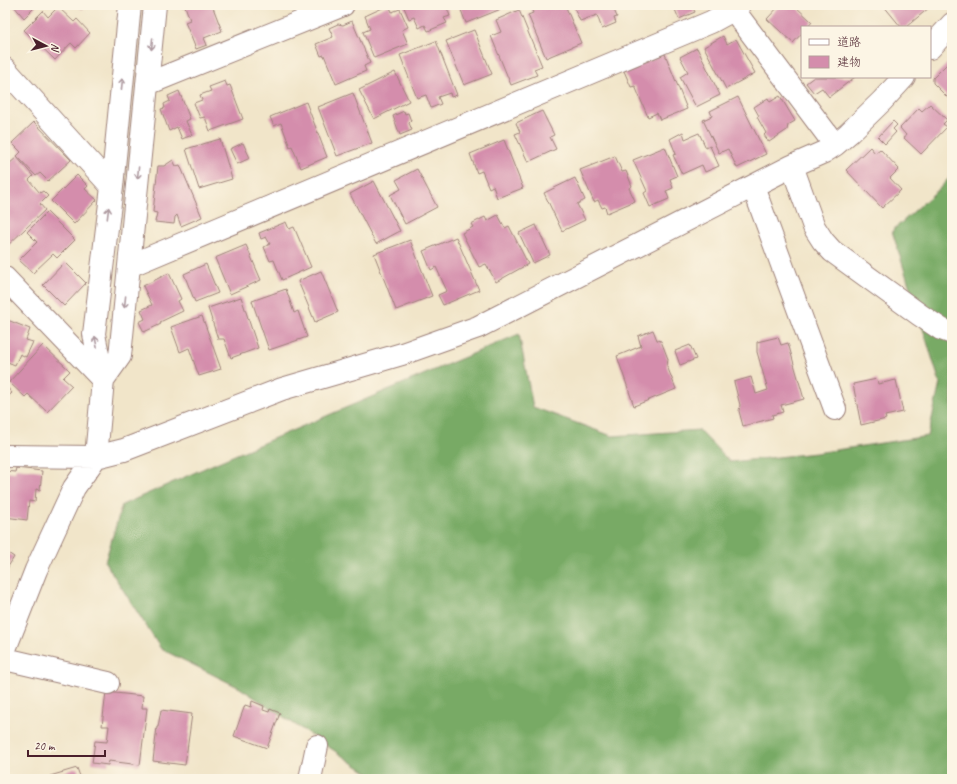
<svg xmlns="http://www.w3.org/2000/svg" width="957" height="784" viewBox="0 0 957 784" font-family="Caveat,'Klee One',sans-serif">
<rect width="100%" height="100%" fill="#fcf5e5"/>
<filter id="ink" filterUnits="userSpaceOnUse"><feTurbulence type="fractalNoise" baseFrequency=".025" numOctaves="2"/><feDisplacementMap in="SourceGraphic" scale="8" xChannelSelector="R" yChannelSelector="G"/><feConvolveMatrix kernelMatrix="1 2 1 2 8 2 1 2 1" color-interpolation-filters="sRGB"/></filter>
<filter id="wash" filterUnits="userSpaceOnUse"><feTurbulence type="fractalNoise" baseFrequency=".012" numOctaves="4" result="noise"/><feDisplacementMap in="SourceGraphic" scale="16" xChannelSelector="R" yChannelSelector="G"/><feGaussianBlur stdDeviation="0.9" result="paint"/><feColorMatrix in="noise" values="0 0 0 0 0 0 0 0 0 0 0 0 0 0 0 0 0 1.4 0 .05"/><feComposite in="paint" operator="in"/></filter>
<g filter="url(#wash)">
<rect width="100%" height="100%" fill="#f1e5c9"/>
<!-- forest -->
<path fill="#78aa65" stroke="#616448" d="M952,175V779H377L240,688L161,649L105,562L122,505L216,463L519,334L533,407L612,436L699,430L730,462L816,453L928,436L940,383L892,231L940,188Z"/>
<g id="blocks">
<!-- building -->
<path fill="#d48dac" d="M5,5H37L24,18L13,5L8,10L5,7Z
M80,5H92L81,9Z
M180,5H212L222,31L204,38L207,45L196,49L185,22L190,20L185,6H180Z
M389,5L392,12L400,9L408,27L402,30L408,44L374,58L363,32L370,29L365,16Z
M403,5H446L450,16L444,18L447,23L428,31L425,25L419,28L414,17L409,19Z
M459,5H499L501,9L466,23Z
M537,5H565L581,43L546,58L528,15L533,13L531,8Z
M573,5H612L617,17L614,18L616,23L602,29L597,15L580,21Z
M673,5H701L693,8L695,12L679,19Z
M780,5H794L812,22L808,27H802V33L793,43L767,19Z
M883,5H928L930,7L906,27H901Z
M58,7L74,22L77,19L90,33L76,48L71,43L55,60L24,30L43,11L48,17Z
M519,10L542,66L534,69L537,75L511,85L491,36L501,32L496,20Z
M352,21L370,63L364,66L366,71L336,84L324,55L321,56L316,44L333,37L329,28L338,24L343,25Z
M474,30L492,74L464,85L446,41Z
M723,36L727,44L736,39L755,73L726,89L704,47Z
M436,41L457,95L451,97L450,93L438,97L441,104L431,108L426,95L417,98L400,55Z
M697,48L720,95L696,107L680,77L688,72L680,57Z
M665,54L687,109L660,120L657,113L648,117L635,86L631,87L624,71Z
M952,59V99H949L933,83V78Z
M395,72L409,101L374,119L359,90Z
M814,77H855L829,97L822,88L814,93L806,83Z
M225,81L227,86L230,85L243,119L210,131L205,117L200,118L194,103L202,100L200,95L211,91L209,87Z
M179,91L190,119L186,121L192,135L182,139L177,127L169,131L161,109L165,108L164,104L170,101L168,96Z
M353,93L372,143L337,156L318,107Z
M780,96L795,121L788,125L787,130L769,142L764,135L766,133L757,117L759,116L754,107L768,98L770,102Z
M738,97L766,154L737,168L728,149L719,153L703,120L712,116L710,111Z
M306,102L327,157L301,168L292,146L290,147L281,123L274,126L270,117Z
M930,104L947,120L943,124L947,127L921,154L904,138L906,135L900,128L919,108L922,111Z
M404,111L405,114L408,113L411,121L409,123L412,130L400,135L393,116Z
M542,111L554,135L550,137L556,149L528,162L515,134L520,132L516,123Z
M893,121L897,125L893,129L896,132L885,144L878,137Z
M34,122L71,160L48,181L40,173L36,176L17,156L21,152L12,143Z
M683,132L685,139L699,133L706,148L710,146L719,166L705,172L702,165L682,174L673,155L676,154L670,139Z
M220,139L232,179L199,189L186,149Z
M504,140L523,188L497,198L493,186L489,188L482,171L477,173L470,154Z
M243,143L250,158L237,164L230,149Z
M665,147L677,176L670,179L673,188L666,191L669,199L650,207L644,193L647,191L633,160Z
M870,147L875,153L880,149L899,169L890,178L901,190L882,208L846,170Z
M615,156L622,172L626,171L632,186L629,188L635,201L607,213L605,207L602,208L598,200L594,202L580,170Z
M17,157L33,176L29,180L40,193L43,191L48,196L40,204L45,210L5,248V159L9,164Z
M173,160L176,166L180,165L202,217L181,226L177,215L175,217L174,224L155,222L157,213L153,212L158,166H164Z
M417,169L437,207L405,224L390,195L401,189L396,180Z
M77,175L88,186L85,189L97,200L74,224L51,201Z
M575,178L585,200L577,204L585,220L562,231L544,193Z
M374,181L400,231L376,244L350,194Z
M47,212L75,240L57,258L53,254L33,273L19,260L37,242L27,232Z
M498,215L505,228L509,226L528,264L496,282L486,264L479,267L462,233L473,227L471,224L485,217L487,221Z
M286,222L289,229L294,227L311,267L282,280L274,260L270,261L264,247L270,244L266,237L261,239L259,233Z
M536,225L550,255L533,263L519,233Z
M456,237L479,290L443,305L438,295L447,291L436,267L431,270L423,251Z
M410,240L432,296L396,310L374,254Z
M246,245L261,280L230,294L215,258Z
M65,262L86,283L64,306L43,285Z
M206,264L218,293L195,302L184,274Z
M321,271L338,312L315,322L298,281Z
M169,273L181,299L178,301L183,311L160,322L161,324L144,332L139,322L145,319L141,310L152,305L143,286Z
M286,289L294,313L298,311L307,337L269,350L252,301Z
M241,297L258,348L231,358L224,339H218L208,308Z
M202,316L221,369L199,376L189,348L180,352L171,327Z
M5,319L30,329L26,340L33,342L26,357L20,354L15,365L5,361Z
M653,330L657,340L661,341L668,359L667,366L676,389L634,406L617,356L641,346L638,336Z
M778,337L781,345L788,343L804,399L781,405L783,412L772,415L773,418L743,426L739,411L740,405L734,382L751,377L756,394L768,390L757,352V342Z
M43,345L70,371L63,378L72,386L47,412L28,394L25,397L9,382Z
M690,345L696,359L680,365L675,351Z
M877,379L878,384L896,380L903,412L885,416L886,419L861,425L853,384Z
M5,385L12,393L5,399Z
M16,468L42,471L40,490L36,489L35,502L29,501L27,520L5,517V471L15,472Z
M5,551L14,557L5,572Z
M106,692L143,696L142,708H147L140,765L109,761L108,765L92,763L95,741L107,742L109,726H102Z
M252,701L264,706L263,710L269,712L270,709L280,713L267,748L234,736L245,705L251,707Z
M161,710L192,714L185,765L153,761L157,727H158Z
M77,768L81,779H51L50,776Z"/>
</g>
</g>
<g filter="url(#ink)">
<use href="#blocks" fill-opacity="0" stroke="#9e827a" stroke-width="1"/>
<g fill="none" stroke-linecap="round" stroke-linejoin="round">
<!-- minor casing -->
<g stroke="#9e827a" stroke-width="24">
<path id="minor" d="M730,5L835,145
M930,48L952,24
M5,69L112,187
M147,84L343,5
M792,166L814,227L823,241L832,251L920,315L941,329L952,333
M753,186L835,409
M129,266L711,22L733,10L739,5
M5,278L103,380
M103,380L120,356L155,5
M5,456L96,457L124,450L282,389L402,354L478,327L792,166L824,152L835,145L849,133L882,101L904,77
M5,649L36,570L74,488L96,457L103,380L94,334L112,187L130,5
M5,659L108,683
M310,779L317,746"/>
</g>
<!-- minor -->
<use href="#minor" stroke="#fff" stroke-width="22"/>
</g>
<!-- one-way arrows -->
<defs><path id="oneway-shaft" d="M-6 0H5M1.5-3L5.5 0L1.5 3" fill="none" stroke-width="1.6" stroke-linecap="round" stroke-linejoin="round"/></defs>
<g stroke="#ae9aa0">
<use href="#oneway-shaft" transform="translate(152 44) rotate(96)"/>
<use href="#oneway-shaft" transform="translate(122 84) rotate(-84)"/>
<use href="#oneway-shaft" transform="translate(138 173) rotate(96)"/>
<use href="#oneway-shaft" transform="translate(108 213) rotate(-83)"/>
<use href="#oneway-shaft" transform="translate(125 302) rotate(96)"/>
<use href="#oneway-shaft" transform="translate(96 342) rotate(-101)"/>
</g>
</g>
<!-- margin -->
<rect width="957" height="784" fill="none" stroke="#fcf5e5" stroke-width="20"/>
<!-- legend -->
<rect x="801" y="26" width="130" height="52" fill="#fcf5e5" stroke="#b59f9b"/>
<rect x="809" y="39" width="20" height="6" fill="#ffffff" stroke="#b59f9b"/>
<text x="837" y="46" font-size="12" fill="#4a1f2b">道路</text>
<rect x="809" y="56" width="20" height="12" fill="#d48dac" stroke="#b59f9b"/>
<text x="837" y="66" font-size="12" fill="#4a1f2b">建物</text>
<!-- north arrow -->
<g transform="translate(46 46) rotate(97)" stroke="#fcf5e5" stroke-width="3" paint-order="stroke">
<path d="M0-3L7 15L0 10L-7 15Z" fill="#4a1f2b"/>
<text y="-6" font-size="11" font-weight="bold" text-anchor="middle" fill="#4a1f2b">N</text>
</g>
<!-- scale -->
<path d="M28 750v6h77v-6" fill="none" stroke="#4a1f2b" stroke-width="2"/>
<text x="34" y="750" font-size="12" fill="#4a1f2b" stroke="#fcf5e5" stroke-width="3" paint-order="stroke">20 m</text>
</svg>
